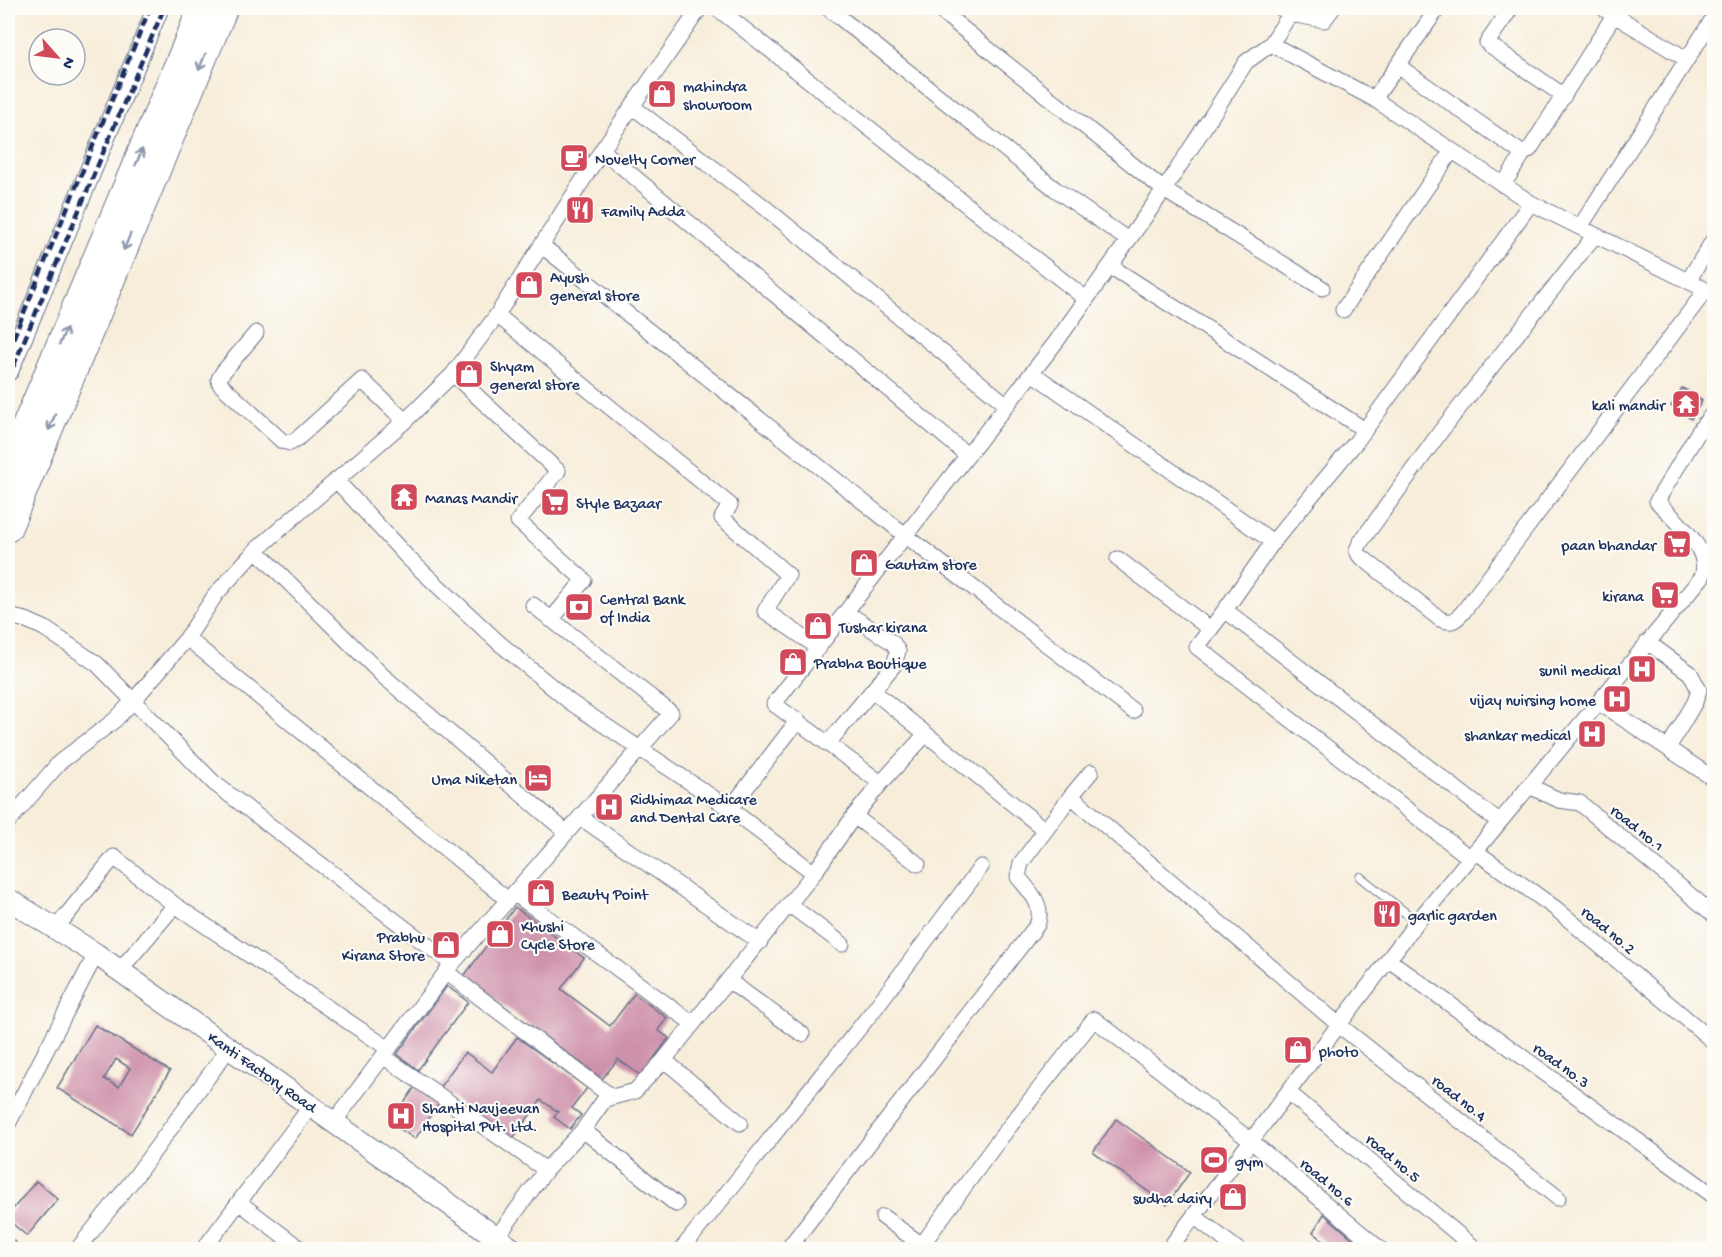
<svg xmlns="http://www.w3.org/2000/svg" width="1722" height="1257" viewBox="0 0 1722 1257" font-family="'Gochi Hand',sans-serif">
<rect width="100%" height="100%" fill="#fdfcf7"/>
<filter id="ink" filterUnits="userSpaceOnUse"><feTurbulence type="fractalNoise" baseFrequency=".0167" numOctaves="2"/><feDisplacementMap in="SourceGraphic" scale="12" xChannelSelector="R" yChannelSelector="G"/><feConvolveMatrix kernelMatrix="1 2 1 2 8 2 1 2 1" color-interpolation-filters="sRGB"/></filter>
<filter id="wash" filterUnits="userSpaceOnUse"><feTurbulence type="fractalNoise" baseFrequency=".008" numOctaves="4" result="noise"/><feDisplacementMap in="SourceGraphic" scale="24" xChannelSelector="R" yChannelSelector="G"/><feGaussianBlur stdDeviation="1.35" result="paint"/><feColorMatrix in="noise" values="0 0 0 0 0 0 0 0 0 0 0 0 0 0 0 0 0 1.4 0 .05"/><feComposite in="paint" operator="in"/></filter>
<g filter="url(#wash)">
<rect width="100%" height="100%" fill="#f7edda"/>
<g id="blocks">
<!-- building -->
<path fill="#ce90aa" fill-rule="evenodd" d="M1682,388L1702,401L1691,419L1671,406Z
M515,907L584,958L561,989L610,1026L634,994L667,1018L658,1030L669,1038L641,1076L618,1059L602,1079L464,976Z
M447,986L468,1002L418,1070L397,1054Z
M95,1025L170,1071L131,1134L57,1088ZM116,1059L130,1068L119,1087L104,1079Z
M517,1037L587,1088L572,1108L581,1115L570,1129L554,1117L558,1112L541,1100L511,1141L439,1088L465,1052L492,1072Z
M416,1085L440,1101L415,1139L391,1123Z
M1116,1119L1190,1172L1167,1205L1093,1152Z
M36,1181L58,1199L27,1236L8,1220V1215Z
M1324,1214L1366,1250H1335L1313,1232Z"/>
</g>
</g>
<g filter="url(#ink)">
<use href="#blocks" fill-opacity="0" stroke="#687289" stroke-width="1.5"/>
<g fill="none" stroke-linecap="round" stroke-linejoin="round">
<!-- lane casing -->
<g stroke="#687289" stroke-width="10">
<path id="lane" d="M1360,877L1417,922"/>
</g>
<!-- street casing -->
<g stroke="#687289" stroke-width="17">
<path id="street" d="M717,8L1086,299
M828,8L1055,189L1128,240
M937,8L1164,190L1322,288
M1281,8L1290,14L1271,44L1374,99L1531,203L1714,294
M1511,8L1487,43L1564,96
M1603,8L1686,59
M1290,14L1324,20L1333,8
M1398,66L1523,154L1530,149L1614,15
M1374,99L1438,8
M633,107L763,206L1007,405
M602,150L967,455
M1503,185L1523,154
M1580,227L1714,17
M1595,235L1441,431L1360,543L1357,550L1359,555L1440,619C1451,624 1455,621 1463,612L1706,290
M541,245L905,535L1133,711
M1110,266L1365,430
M1688,281L1714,239
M1343,310L1451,152
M497,315L730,505L722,518L788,575L765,611L819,648
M256,333L223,372L219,379L220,384L282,441L290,443L296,440L362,380L405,421
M1032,373L1273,542L1356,442L1531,203
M453,374L558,471L518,521L584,580L551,620
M336,480L408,558L498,642L570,702L730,809L814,873
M1273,542L1225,610L1499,822
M256,550L382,675L566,832
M1118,559L1210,629
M1225,610L1197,647L1470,858
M8,616L26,620L44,628L97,664L214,783L452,964
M187,638L508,900
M1647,642L1690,673L1699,690L1695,702L1668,748
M873,691L926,734
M1598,702L1714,779
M829,742L894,665L898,651L893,643L846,612
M1091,772L1071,796L1339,1025L1558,1198
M1529,786L1559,800L1580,803L1714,915
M730,809L798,720
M854,816L881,783
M580,817L760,942
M8,822L60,762L115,720L134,700L187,638L216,594L256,550L405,421L453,374L497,315L602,150L700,8
M1045,830L926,734L881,783L774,704L1056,342L1164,190L1246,62L1271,44
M1475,851L1555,908L1714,1042
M514,893L692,1023
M790,905L842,944
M56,928L114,857L175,905L389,1049
M1389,960L1714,1196
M120,970L175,905
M446,972L612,1097
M729,981L802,1034
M383,1056L546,1170
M664,1060L740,1123
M1288,1092L1477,1250
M334,1122L452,964L671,713L533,605
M8,1124L96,954
M583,1130L605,1099L635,1091L664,1060L814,873L854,816L918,864
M240,1203L302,1250
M1194,1216L1238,1250
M883,1217L929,1250
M497,1237L546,1170L583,1130L676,1204
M8,1246L12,1250
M77,1250L135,1177L229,1048
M203,1250L311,1106
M681,1250L873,1011L981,867
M787,1250L1037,925C1045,905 1030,892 1018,877L1021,863L1071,796
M918,1250L995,1145L1094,1019L1251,1141L1381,1250
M1168,1250L1417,922L1702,577C1712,548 1675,521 1657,501L1699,431L1714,412"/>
</g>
<!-- secondary casing -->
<g stroke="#687289" stroke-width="23">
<path id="secondary" d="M8,370L158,8
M8,899L96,954L514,1250"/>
</g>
<!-- highway casing -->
<g stroke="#687289" stroke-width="29">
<path id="highway" d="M8,468L202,8
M8,528L224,8"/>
</g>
<!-- lane -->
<use href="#lane" stroke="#fff" stroke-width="8"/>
<!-- street -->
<use href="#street" stroke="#fff" stroke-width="15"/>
<!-- secondary -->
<use href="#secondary" stroke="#fff" stroke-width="21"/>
<!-- highway -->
<use href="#highway" stroke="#fff" stroke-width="27"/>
<!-- rail -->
<path stroke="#1b2f5e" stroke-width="4.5" stroke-dasharray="9 4.5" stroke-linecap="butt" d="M8,351L150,8
M8,379L164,8"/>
</g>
<!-- one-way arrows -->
<defs><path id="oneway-shaft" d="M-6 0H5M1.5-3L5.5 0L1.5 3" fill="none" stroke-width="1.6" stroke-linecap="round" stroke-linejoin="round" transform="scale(1.5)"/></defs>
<g stroke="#8d97ae">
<use href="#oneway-shaft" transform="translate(202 62) rotate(112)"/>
<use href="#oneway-shaft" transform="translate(139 157) rotate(-67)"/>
<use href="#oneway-shaft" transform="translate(127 242) rotate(113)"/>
<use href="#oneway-shaft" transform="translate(63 336) rotate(-67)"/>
<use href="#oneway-shaft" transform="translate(52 422) rotate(113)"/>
</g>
</g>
<!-- icons -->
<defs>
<g id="shop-square" transform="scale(1.5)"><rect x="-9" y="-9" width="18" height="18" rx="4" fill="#d1495b" stroke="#fdfcf7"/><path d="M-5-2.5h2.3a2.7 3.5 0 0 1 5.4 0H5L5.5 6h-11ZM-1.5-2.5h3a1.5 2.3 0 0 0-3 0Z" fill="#fff"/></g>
<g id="cafe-square" transform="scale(1.5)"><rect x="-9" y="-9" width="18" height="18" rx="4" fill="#d1495b" stroke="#fdfcf7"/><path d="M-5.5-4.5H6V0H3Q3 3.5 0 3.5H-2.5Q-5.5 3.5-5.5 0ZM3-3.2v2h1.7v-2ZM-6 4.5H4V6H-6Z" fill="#fff"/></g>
<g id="restaurant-square" transform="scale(1.5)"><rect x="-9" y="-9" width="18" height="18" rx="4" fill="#d1495b" stroke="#fdfcf7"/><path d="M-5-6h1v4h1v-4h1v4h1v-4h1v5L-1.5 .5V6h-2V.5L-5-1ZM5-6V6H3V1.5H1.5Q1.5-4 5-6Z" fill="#fff"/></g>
<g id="temple-square" transform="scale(1.5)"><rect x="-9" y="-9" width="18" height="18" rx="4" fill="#d1495b" stroke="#fdfcf7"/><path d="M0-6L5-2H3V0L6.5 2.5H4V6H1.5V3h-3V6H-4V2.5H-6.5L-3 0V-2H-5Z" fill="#fff"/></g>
<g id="supermarket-square" transform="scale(1.5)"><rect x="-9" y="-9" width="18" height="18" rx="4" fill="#d1495b" stroke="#fdfcf7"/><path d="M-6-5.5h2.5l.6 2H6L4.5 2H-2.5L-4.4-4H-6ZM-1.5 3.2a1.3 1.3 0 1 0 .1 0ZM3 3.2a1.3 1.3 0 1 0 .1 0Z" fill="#fff"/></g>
<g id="bank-square" transform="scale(1.5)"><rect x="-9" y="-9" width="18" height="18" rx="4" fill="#d1495b" stroke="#fdfcf7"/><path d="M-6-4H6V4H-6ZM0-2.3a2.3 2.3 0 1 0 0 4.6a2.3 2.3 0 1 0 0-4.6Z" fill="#fff"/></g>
<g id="hospital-square" transform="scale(1.5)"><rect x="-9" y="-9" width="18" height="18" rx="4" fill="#d1495b" stroke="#fdfcf7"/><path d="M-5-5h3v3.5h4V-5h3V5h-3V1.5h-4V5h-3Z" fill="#fff"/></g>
<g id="hotel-square" transform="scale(1.5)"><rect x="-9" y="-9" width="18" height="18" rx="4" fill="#d1495b" stroke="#fdfcf7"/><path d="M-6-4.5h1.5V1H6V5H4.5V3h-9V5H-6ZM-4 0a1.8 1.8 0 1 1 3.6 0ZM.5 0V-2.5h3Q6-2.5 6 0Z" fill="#fff"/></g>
<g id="stadium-square" transform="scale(1.5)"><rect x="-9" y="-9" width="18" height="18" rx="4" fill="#d1495b" stroke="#fdfcf7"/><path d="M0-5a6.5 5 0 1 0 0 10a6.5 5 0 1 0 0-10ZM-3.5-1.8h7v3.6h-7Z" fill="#fff"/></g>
</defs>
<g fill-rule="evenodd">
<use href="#shop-square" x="662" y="94"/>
<use href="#cafe-square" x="574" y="158"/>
<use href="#restaurant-square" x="580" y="210"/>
<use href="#shop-square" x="529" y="285"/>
<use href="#shop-square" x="469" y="374"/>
<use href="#temple-square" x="1686" y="404"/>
<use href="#temple-square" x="404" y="497"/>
<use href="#supermarket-square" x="555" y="502"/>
<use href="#supermarket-square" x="1677" y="544"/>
<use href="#shop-square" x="864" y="563"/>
<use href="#supermarket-square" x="1665" y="595"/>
<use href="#bank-square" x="579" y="607"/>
<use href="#shop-square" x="818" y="626"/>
<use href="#shop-square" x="793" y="662"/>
<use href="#hospital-square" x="1642" y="669"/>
<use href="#hospital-square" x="1617" y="699"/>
<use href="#hospital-square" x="1592" y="734"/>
<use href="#hotel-square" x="538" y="778"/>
<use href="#hospital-square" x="609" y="807"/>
<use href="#shop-square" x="541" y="893"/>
<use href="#restaurant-square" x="1387" y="914"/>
<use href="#shop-square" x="500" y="934"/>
<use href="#shop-square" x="446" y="945"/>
<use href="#shop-square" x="1298" y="1050"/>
<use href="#hospital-square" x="401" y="1116"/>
<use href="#stadium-square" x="1214" y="1160"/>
<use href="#shop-square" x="1233" y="1197"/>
</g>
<g text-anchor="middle" stroke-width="4.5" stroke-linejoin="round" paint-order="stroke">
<!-- poi labels -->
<g font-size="16" fill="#1b2f5e" stroke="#fdfcf7" text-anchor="start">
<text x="683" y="91">mahindra<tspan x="683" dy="18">showroom</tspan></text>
<text x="595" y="164">Novelty Corner</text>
<text x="601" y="216">Family Adda</text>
<text x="550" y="282">Ayush<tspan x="550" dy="18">general store</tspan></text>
<text x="490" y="371">Shyam<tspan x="490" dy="18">general store</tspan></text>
<text x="1665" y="410" text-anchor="end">kali mandir</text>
<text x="425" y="503">Manas Mandir</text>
<text x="576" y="508">Style Bazaar</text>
<text x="1656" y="550" text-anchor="end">paan bhandar</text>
<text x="885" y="569">Gautam store</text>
<text x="1644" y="601" text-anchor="end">kirana</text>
<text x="600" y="604">Central Bank<tspan x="600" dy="18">of India</tspan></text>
<text x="839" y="632">Tushar kirana</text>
<text x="814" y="668">Prabha Boutique</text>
<text x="1621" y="675" text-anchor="end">sunil medical</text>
<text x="1596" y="705" text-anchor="end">vijay nuirsing home</text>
<text x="1571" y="740" text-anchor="end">shankar medical</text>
<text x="517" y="784" text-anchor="end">Uma Niketan</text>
<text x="630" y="804">Ridhimaa Medicare<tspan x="630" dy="18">and Dental Care</tspan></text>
<text x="562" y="899">Beauty Point</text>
<text x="1408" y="920">garlic garden</text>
<text x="521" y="931">Khushi<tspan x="521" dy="18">Cycle Store</tspan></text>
<text x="425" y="942" text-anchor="end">Prabhu<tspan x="425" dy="18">Kirana Store</tspan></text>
<text x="1319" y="1056">photo</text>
<text x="422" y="1113">Shanti Navjeevan<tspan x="422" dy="18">Hospital Pvt. Ltd.</tspan></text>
<text x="1235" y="1166">gym</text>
<text x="1212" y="1203" text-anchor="end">sudha dairy</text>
</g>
<!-- street labels -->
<g font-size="16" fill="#1b2f5e" stroke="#fdfcf7">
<text transform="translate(1638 827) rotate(39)" y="6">road no.1</text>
<text transform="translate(1609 929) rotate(40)" y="6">road no.2</text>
<text transform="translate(1562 1064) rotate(36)" y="6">road no.3</text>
<text transform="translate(263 1071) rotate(35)" y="6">Kanti Factory Road</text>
<text transform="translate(1460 1097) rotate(38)" y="6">road no.4</text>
<text transform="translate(1394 1157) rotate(40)" y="6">road no.5</text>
<text transform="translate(1328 1181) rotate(40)" y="6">road no.6</text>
</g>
</g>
<!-- margin -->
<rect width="1722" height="1257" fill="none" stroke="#fdfcf7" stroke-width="30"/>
<!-- north arrow -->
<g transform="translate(57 57) rotate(118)"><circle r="28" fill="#fdfcf7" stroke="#a3aaba" stroke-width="1.5"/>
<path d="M0-4.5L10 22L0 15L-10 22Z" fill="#d1495b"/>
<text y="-9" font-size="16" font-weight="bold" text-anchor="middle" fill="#1b2f5e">N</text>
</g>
</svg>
